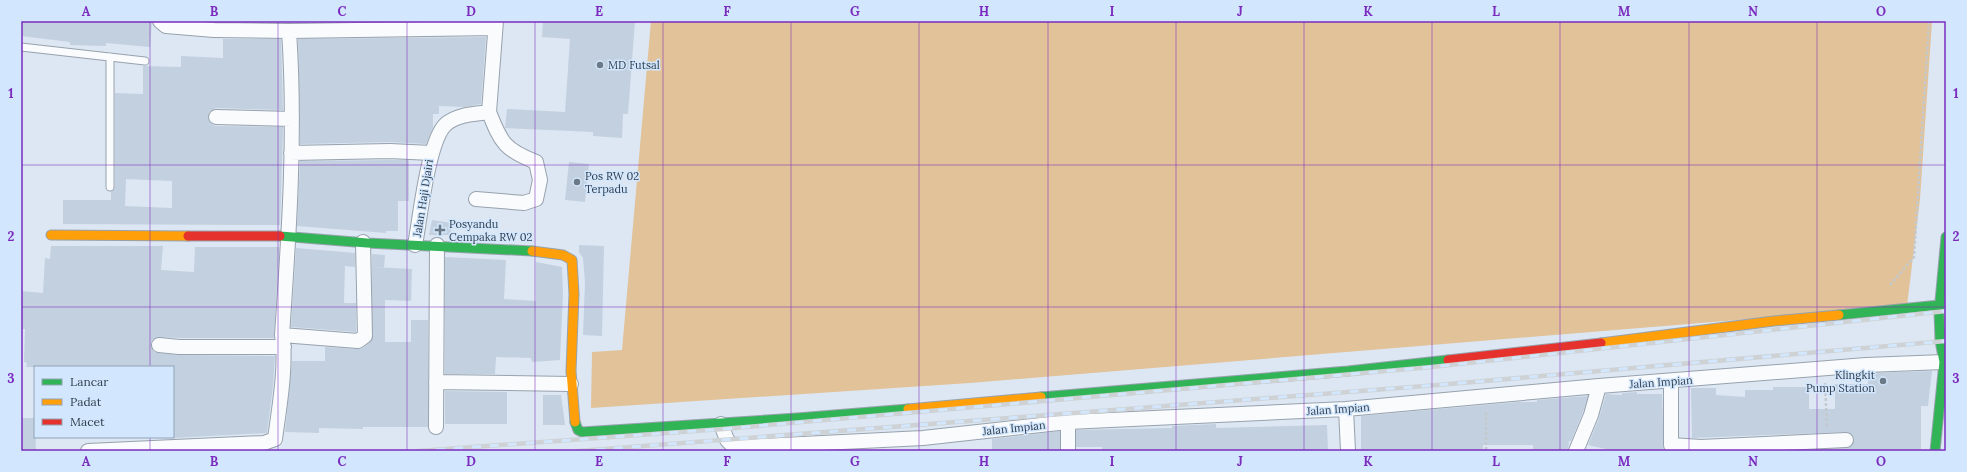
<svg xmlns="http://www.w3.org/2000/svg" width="1967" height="472" viewBox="0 0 1967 472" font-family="Lora,serif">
<rect width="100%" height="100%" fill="#dce7f3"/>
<!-- green -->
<path fill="#e2c298" d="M651,21H1932L1920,199L1907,306L970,383L591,408L592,352L622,350Z"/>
<!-- building -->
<path fill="#c3d0df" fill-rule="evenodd" d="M21,21H152L150,47L106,43V46L70,45V42L21,36Z
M223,21H392L289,22Z
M543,21H635L628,114H623L622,138L593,136V132L505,128L507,109L565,112L570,39L542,37Z
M486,37L481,104L465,107L439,106V114H433V128L426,144L390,142L300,144L298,39Z
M223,39H281L283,110L216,108L209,112L208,117L211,124L216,126L283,127L280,225L63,224V200H111V192L115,187V93L143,94V66L181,67V56L223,58ZM126,179L172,181V208L125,206Z
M390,160H409V201H398V231H386V233L297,226L300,161Z
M569,162L589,164L585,202L565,200Z
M432,220L452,223L450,235H429Z
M579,245L604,246L602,336L583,335L585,282L583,258L579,252Z
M51,246H163L161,270L194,272L195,247H279L274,338H179L159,337L152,340L151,345L154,352L178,355L275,356L273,386L267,433L173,438V367H26L27,363L24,362L25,329H21V291L43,293L45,258L50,259Z
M296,248L355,253V267L345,266L344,303H356V332L291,327Z
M372,254L385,255L384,268L372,267Z
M445,257L506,260L504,299L536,301V262L562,267L563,294L560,360L532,362L531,358L496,357L495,374H445Z
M372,267L412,269L411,301L385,300V342H411V320H428V427H363V429L319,428V433L285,432L292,361H325V347L358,349L363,348L372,340Z
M1932,371L1928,406H1921V451H1794L1850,447L1854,439L1850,433L1846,432L1692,438L1691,388H1716V395L1745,397V390H1773V387H1809V409H1835V384H1868V373Z
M445,391L507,392V424H445Z
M1637,392V394H1662L1664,451H1614L1588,445L1599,418L1606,394L1622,395V393Z
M543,395H561L565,425H543Z
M1588,396L1583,412L1571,441H1569L1568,451H1533V445H1483V451H1361V416L1518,402H1537V400Z
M21,418H35L36,451H21Z
M1216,424V428L1327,425L1328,451H1102V447H1076V430L1172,428V426Z
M1060,431V451H992V439Z"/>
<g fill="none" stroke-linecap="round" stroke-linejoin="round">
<!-- lane casing -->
<g stroke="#97a2ae" stroke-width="9">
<path id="lane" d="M21,47L145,61
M110,187V57"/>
</g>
<!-- street casing -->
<g stroke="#97a2ae" stroke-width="16">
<path id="street" d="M160,21L166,26L214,30L289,31L495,28
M216,117L292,119
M291,153L390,151L431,153
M476,199L524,203L536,199L540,180L536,162C505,150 501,143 489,112
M415,245C420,219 428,140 446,124C458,114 475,114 489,112L496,21
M282,335L358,341L365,336L363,242
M159,345L179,347H284
M1671,381V445L1701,447L1846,440
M436,382L571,384
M1346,409L1348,451
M1068,422V451
M721,424L727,440L735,448
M436,427L437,245
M88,451L264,443L275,439C279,409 287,364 282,335C289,234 296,133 289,31
M735,451V448L740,447L923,438L1068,422L1346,409L1599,386L1866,365L1944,362
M1576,451L1591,415L1599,386"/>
</g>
<!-- fast casing -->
<g stroke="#97a2ae" stroke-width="11">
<path id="fast" d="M280,236L367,243L532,251
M1839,315L1940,305
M1041,397L1348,371L1448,360
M575,422L578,430L582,432L797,418L908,409
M1935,451L1944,362L1940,341L1939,312L1946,237"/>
</g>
<!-- slow casing -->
<g stroke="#97a2ae" stroke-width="11">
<path id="slow" d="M51,235L188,236
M532,251L563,255L572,260L574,294L571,371L575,422
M1601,343L1774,321L1839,315
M908,409L1041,397"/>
</g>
<!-- jam casing -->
<g stroke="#97a2ae" stroke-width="11">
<path id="jam" d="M188,236H280
M1448,360L1601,343"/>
</g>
<!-- path -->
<path stroke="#c4c9ce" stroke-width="2.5" stroke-dasharray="3 2" stroke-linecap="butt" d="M1890,285L1914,257L1929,21
M1825,383L1827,426
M1486,412V451"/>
<!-- lane -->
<use href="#lane" stroke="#fafbfd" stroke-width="7"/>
<!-- street -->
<use href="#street" stroke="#fafbfd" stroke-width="14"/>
<!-- fast -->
<use href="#fast" stroke="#30b455" stroke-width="9"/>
<!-- slow -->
<use href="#slow" stroke="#ff9f0a" stroke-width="9"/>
<!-- jam -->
<use href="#jam" stroke="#e5322d" stroke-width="9"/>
<!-- rail casing -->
<g stroke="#ced2d5" stroke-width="4.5">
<path id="rail" d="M418,451L723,429L1432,367L1946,311
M578,451L1438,385L1946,341"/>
</g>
<!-- rail -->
<use href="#rail" stroke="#d2e7fd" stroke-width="3" stroke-dasharray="9" stroke-linecap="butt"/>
</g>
<!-- grid -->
<path fill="none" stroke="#7b2cbf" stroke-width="1" stroke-opacity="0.55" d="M150,21V367M278,21V451M407,21V451M535,21V451M663,21V451M791,21V451M919,21V451M1048,21V451M1176,21V451M1304,21V451M1432,21V451M1560,21V451M1689,21V451M1817,21V451M21,165H1946M21,307H1946M150,437V451"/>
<!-- markers -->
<g fill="#6c7987" stroke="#d2e7fd" stroke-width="1.5">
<circle cx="600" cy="65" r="4"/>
<circle cx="577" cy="182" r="4"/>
<path d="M438 224h4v4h4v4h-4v4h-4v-4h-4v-4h4z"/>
<circle cx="1883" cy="381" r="4"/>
</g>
<g text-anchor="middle" stroke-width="3" stroke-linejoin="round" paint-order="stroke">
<!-- poi labels -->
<g font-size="11" fill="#303e4d" stroke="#d2e7fd" text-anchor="start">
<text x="608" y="69">MD Futsal</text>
<text x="585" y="180">Pos RW 02<tspan x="585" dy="13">Terpadu</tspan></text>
<text x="449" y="228">Posyandu<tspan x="449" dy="13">Cempaka RW 02</tspan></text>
<text x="1875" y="379" text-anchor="end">Klingkit<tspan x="1875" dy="13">Pump Station</tspan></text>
</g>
<!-- street labels -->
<g font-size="11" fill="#303e4d" stroke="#d2e7fd">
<text transform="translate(423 198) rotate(-81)" y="4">Jalan Haji Djairi</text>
<text transform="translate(1661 382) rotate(-4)" y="4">Jalan Impian</text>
<text transform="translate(1338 409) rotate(-4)" y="4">Jalan Impian</text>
<text transform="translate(1014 428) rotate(-6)" y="4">Jalan Impian</text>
</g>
</g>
<!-- border -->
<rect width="1967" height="472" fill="none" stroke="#d2e7fd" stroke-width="44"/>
<!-- legend -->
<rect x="34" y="366" width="140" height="72" fill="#d2e7fd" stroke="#91a3b7"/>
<rect x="42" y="379" width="20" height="6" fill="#30b455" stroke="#91a3b7"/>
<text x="70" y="386" font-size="12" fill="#303e4d">Lancar</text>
<rect x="42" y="399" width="20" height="6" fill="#ff9f0a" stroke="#91a3b7"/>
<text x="70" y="406" font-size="12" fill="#303e4d">Padat</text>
<rect x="42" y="419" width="20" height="6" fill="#e5322d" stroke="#91a3b7"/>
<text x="70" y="426" font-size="12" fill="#303e4d">Macet</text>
<rect x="22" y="22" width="1923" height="428" fill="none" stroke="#7b2cbf" stroke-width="1.5"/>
<g font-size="13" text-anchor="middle" font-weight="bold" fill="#7b2cbf">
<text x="86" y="16">A</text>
<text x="214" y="16">B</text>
<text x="342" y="16">C</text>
<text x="471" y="16">D</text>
<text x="599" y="16">E</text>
<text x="727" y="16">F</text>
<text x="855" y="16">G</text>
<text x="984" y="16">H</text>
<text x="1112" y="16">I</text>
<text x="1240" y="16">J</text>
<text x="1368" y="16">K</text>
<text x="1496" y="16">L</text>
<text x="1624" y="16">M</text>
<text x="1753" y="16">N</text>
<text x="1881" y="16">O</text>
<text x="11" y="98">1</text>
<text x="1956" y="98">1</text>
<text x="11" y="241">2</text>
<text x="1956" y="241">2</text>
<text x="11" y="383">3</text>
<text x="1956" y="383">3</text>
<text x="86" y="466">A</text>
<text x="214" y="466">B</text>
<text x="342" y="466">C</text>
<text x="471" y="466">D</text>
<text x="599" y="466">E</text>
<text x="727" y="466">F</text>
<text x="855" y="466">G</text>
<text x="984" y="466">H</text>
<text x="1112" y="466">I</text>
<text x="1240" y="466">J</text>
<text x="1368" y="466">K</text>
<text x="1496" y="466">L</text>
<text x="1624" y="466">M</text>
<text x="1753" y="466">N</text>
<text x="1881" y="466">O</text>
</g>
</svg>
